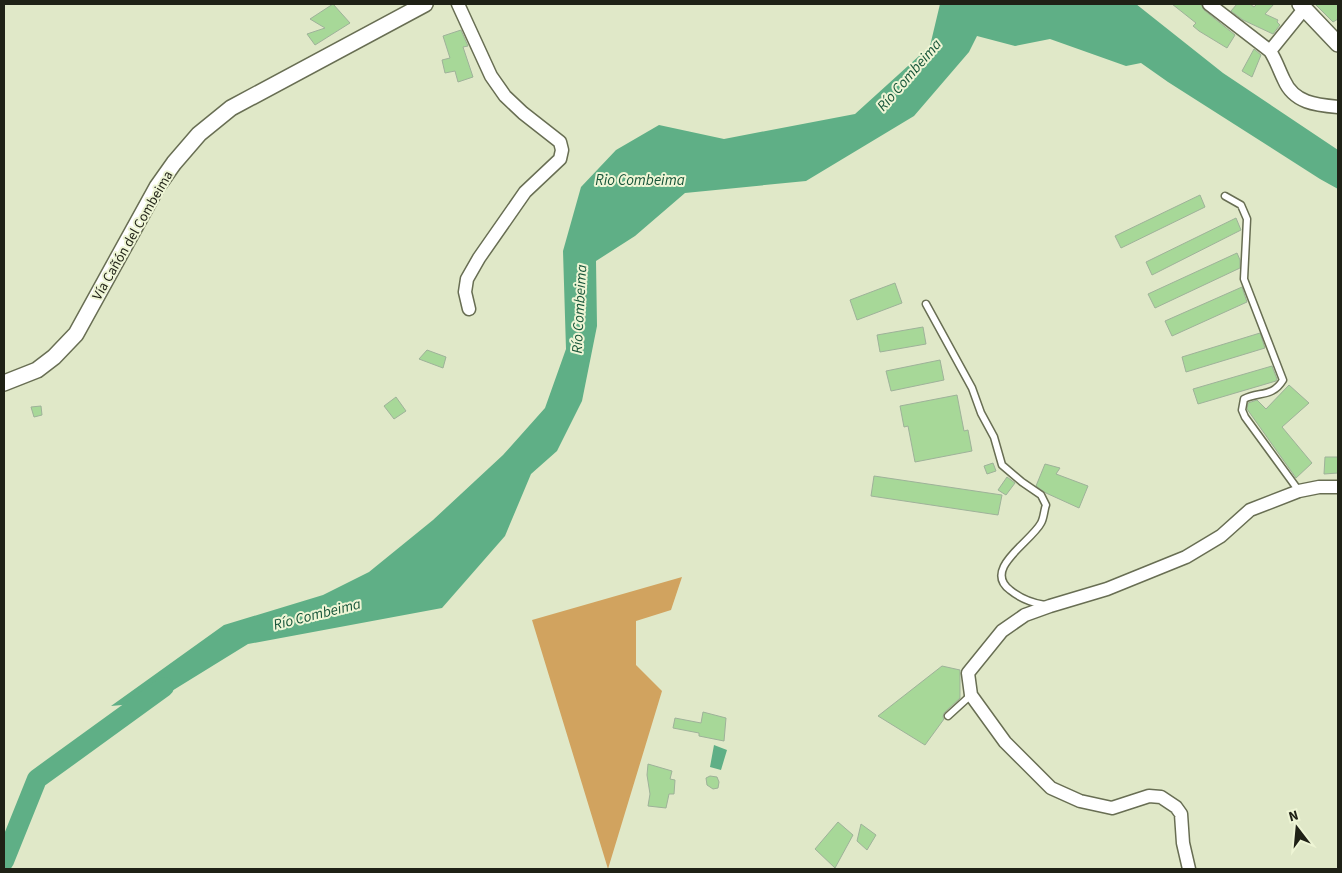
<svg xmlns="http://www.w3.org/2000/svg" width="1342" height="873" viewBox="0 0 1342 873" font-family="'Source Sans 3',sans-serif">
<rect width="100%" height="100%" fill="#e0e8c8"/>
<!-- forest -->
<path fill="#d1a35f" d="M682,577L671,610L636,621V665L662,691L608,869L532,620Z"/>
<!-- water -->
<path fill="#5faf86" d="M940,4H1136L1223,73L1338,150V189L1320,179L1168,82L1141,63L1126,66L1050,39L1015,46L977,36L969,52L914,116L806,181L685,193L635,236L596,261L597,326L582,401L557,451L531,474L505,536L442,608L248,644L154,702L111,706L224,625L323,595L369,572L433,520L503,455L545,408L566,349L563,251L581,187L616,150L659,125L724,139L855,114L930,46Z
M714,745L727,750L721,770L710,767Z"/>
<g fill="none" stroke-linecap="round" stroke-linejoin="round">
<!-- river -->
<path stroke="#5faf86" stroke-width="20" d="M4,861L37,779L164,687"/>
</g>
<!-- building -->
<path fill="#a7d898" stroke="#9eb299" d="M333,4L350,23L315,45L307,34L325,28L310,19Z
M1172,4H1201L1204,10L1235,35L1227,48L1199,31L1193,26L1196,23Z
M1237,4H1250L1254,7L1257,4H1274L1265,14L1278,20L1277,22L1280,25L1273,34L1243,20L1231,11Z
M1315,4H1338V19L1333,22Z
M461,30L468,46L463,47L473,77L458,82L455,71L445,73L442,60L450,58L443,36Z
M1254,49L1261,55L1252,77L1242,71Z
M1200,195L1205,207L1121,248L1115,236Z
M1236,218L1241,230L1152,275L1146,262Z
M1237,253L1240,260V268L1155,308L1148,294Z
M895,283L902,303L857,320L850,300Z
M1242,287L1247,302L1172,336L1165,321Z
M923,327L926,344L880,352L877,335Z
M1260,333L1265,348L1186,372L1182,357Z
M427,350L446,357L443,368L419,359Z
M940,360L944,380L891,391L886,371Z
M1272,366L1277,379L1276,381L1198,404L1193,389Z
M1289,385L1309,403L1282,427L1312,463L1296,478L1247,409L1248,403L1257,400L1266,409Z
M957,395L964,431L968,430L972,451L915,462L908,426L904,427L900,406Z
M396,397L406,411L394,419L384,406Z
M41,406L42,415L34,417L31,407Z
M1325,457H1338V473L1324,474Z
M993,463L996,471L987,474L984,466Z
M1045,464L1060,468L1056,474L1088,486L1079,508L1046,493L1036,486Z
M874,476L1002,495L998,515L871,496Z
M1007,477L1015,483L1006,495L998,490Z
M942,666L960,670V698L944,713L943,717L944,719L925,745L878,716Z
M703,712L726,718L724,741L699,736V733L673,728L675,718L701,723Z
M648,764L672,771L670,779L675,780L674,794H669L666,808L648,806L650,794L647,775Z
M710,776L717,777L719,782L718,788L713,789L707,785L706,778Z
M838,822L853,835L835,868L815,849Z
M861,824L876,835L867,850L857,841Z"/>
<g fill="none" stroke-linecap="round" stroke-linejoin="round">
<!-- service casing -->
<g stroke="#686e53" stroke-width="9">
<path id="service" d="M1225,196L1241,205L1247,219L1244,279L1283,380C1272,398 1259,391 1244,399L1242,410L1245,417L1299,491
M926,304L972,388L981,413L994,437L1002,465L1022,482L1041,495L1046,505C1044,510 1044,518 1041,523C1031,542 982,569 1010,590C1021,599 1032,603 1045,605
M948,716L971,695"/>
</g>
<!-- minor casing -->
<g stroke="#686e53" stroke-width="15">
<path id="minor" d="M458,4L491,76L505,96L523,113L560,142L562,150L560,159L525,192L479,258L467,279L465,292L469,309
M1209,4L1270,51C1276,60 1279,70 1284,80C1294,103 1316,105 1338,107
M1270,51L1304,9
M1189,869L1183,843L1181,814L1176,807L1161,797L1149,796L1112,808L1080,801L1051,788L1005,742L971,695L968,673L1002,631L1025,615L1050,606L1107,589L1186,557L1221,536L1250,510L1299,491L1319,487H1338"/>
</g>
<!-- tertiary casing -->
<g stroke="#686e53" stroke-width="18">
<path id="tertiary" d="M1300,4L1338,44
M4,383L37,370L54,357L76,334L157,187L174,163L199,134L231,108L425,4"/>
</g>
<!-- service -->
<use href="#service" stroke="#fff" stroke-width="6"/>
<!-- minor -->
<use href="#minor" stroke="#fff" stroke-width="12"/>
<!-- tertiary -->
<use href="#tertiary" stroke="#fff" stroke-width="15"/>
</g>
<g text-anchor="middle" stroke-width="4" stroke-linejoin="round" paint-order="stroke">
<!-- street labels -->
<g font-size="14" fill="#1f2116" stroke="#eef5d5">
<text transform="translate(132 235) rotate(-60)" y="5">Vía Cañón del Combeima</text>
</g>
<!-- water labels -->
<g font-size="15" font-style="italic" fill="#18563a" stroke="#eef5d5">
<text transform="translate(909 75) rotate(-49)" y="5">Río Combeima</text>
<text x="640" y="185">Rio Combeima</text>
<text transform="translate(579 309) rotate(-87)" y="5">Río Combeima</text>
<text transform="translate(317 614) rotate(-14)" y="5">Río Combeima</text>
</g>
</g>
<!-- border -->
<rect width="1342" height="873" fill="none" stroke="#1f2116" stroke-width="10"/>
<!-- north arrow -->
<g transform="translate(1297 828) rotate(344)" stroke="#eef5d5" stroke-width="4" paint-order="stroke">
<path d="M0-4L9 19L0 12L-9 19Z" fill="#1f2116"/>
<text y="-8" font-size="14" font-weight="bold" text-anchor="middle" fill="#1f2116">N</text>
</g>
</svg>
